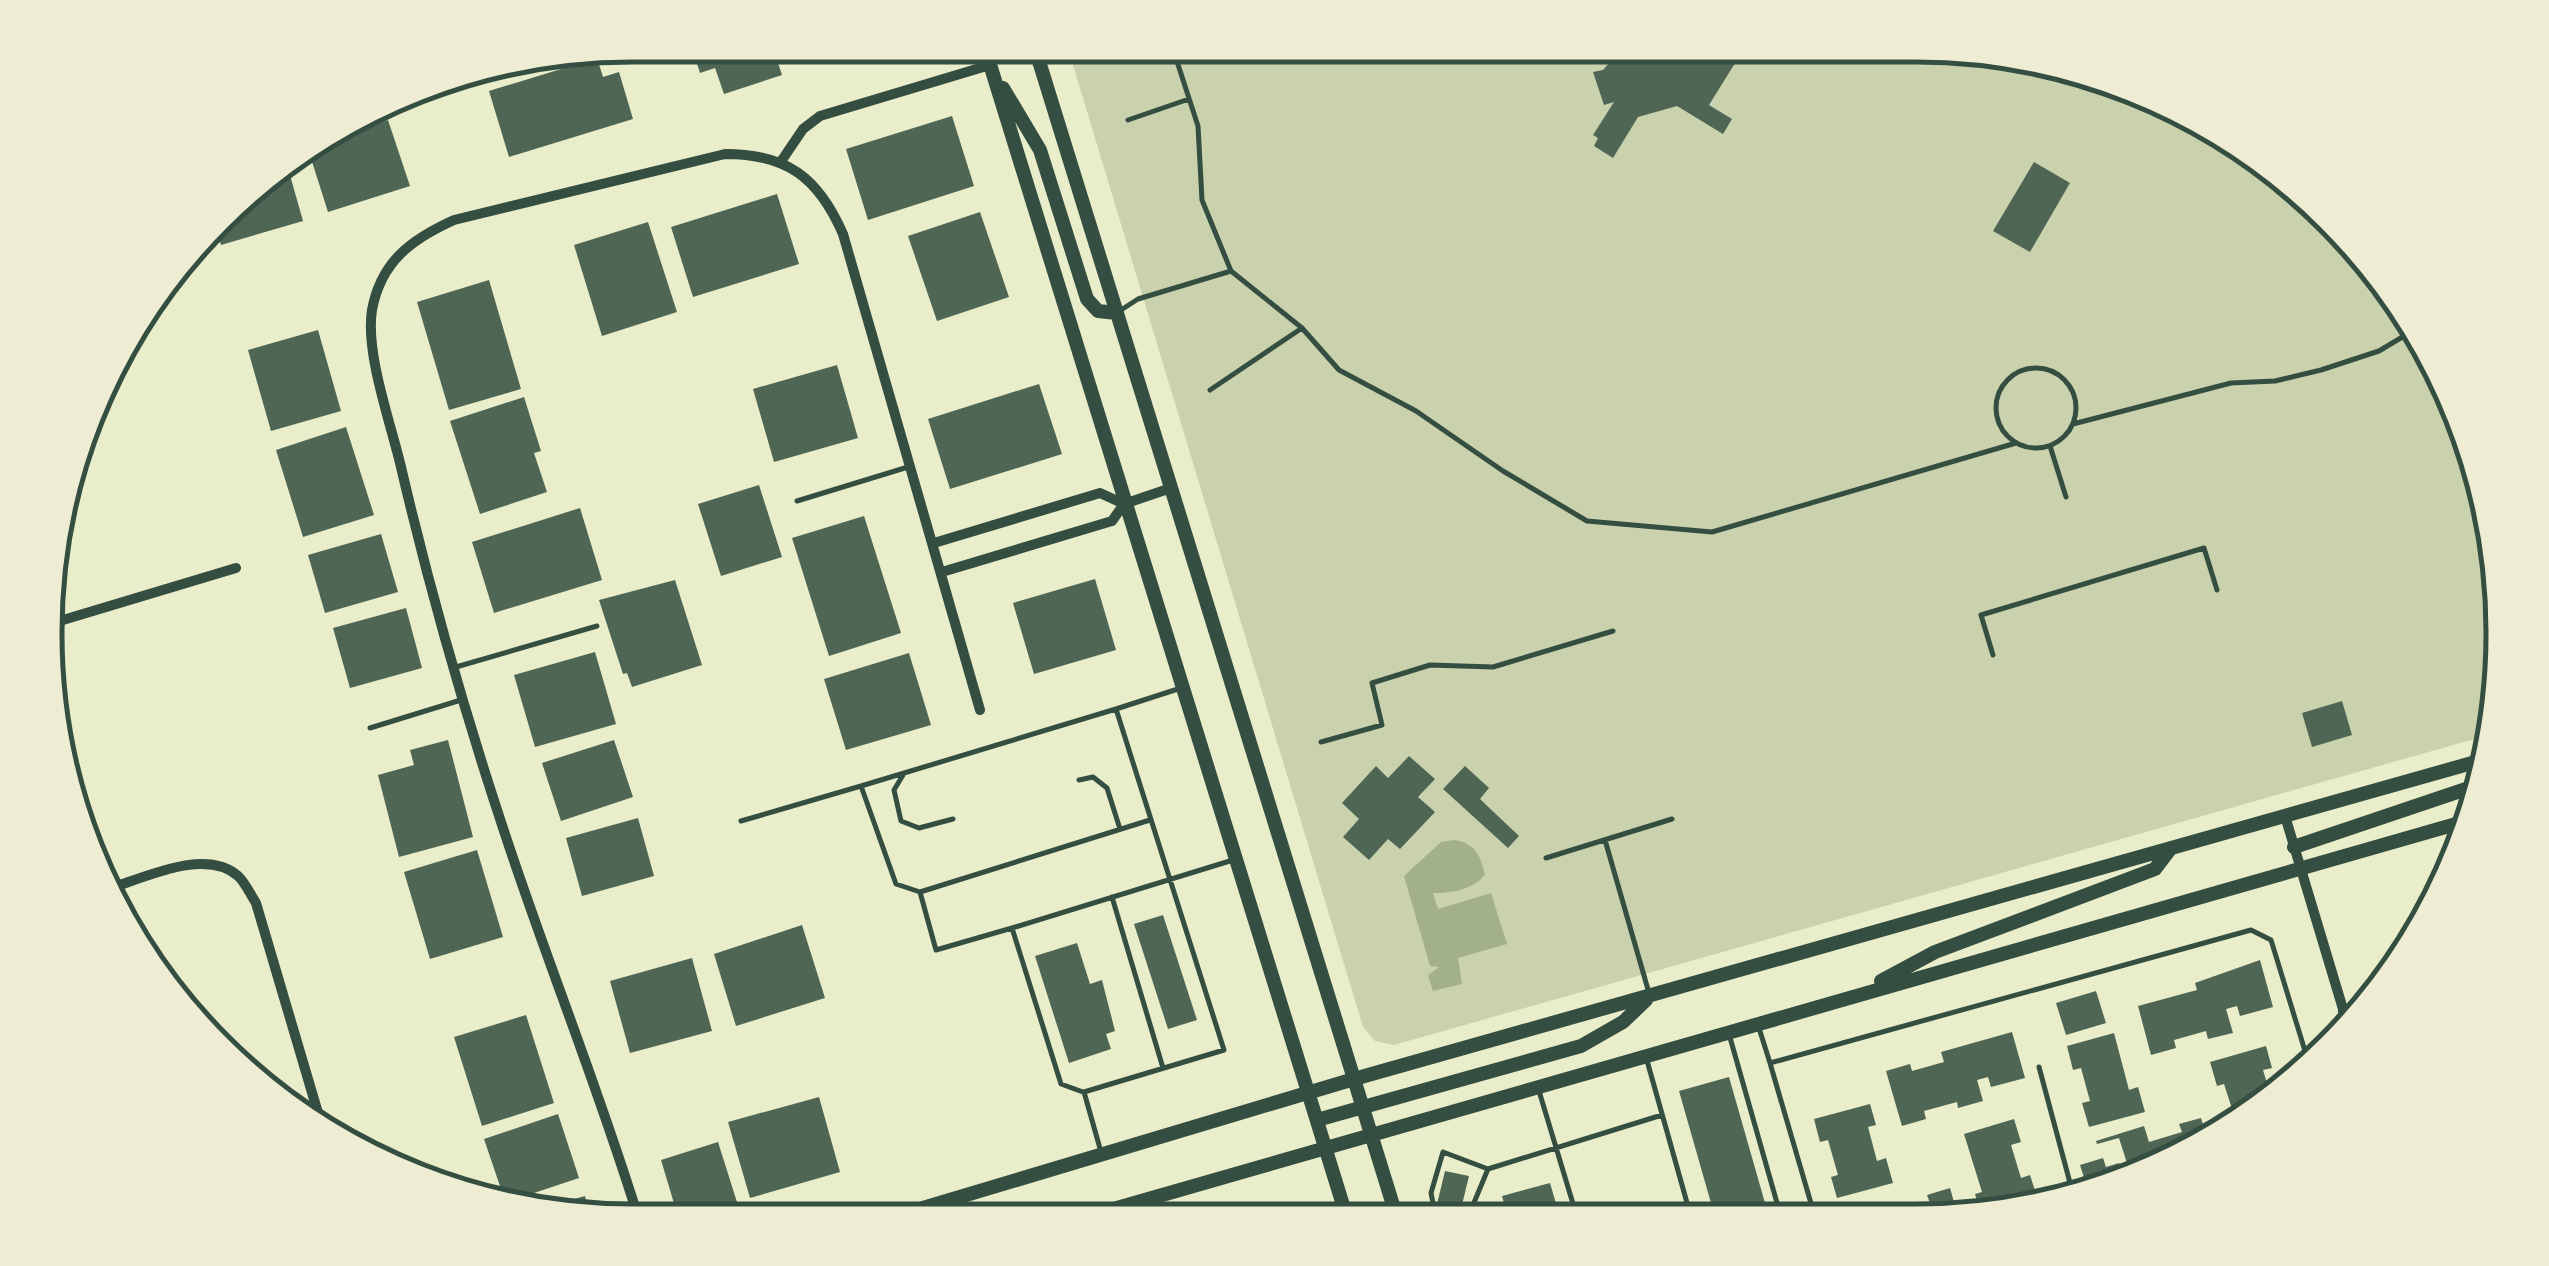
<svg xmlns="http://www.w3.org/2000/svg" width="2549" height="1266" viewBox="0 0 2549 1266" font-family="Montserrat,sans-serif">
<rect width="100%" height="100%" fill="#e9edc9"/>
<!-- green -->
<path fill="#cad2ad" d="M1067,45L1954,46L2176,105L2358,245L2473,443L2503,671L2485,736L1394,1045L1375,1041L1363,1027Z"/>
<!-- water -->
<path fill="#a3b18a" d="M1454,840C1475,843 1480,855 1485,874C1476,889 1448,894 1433,893L1438,909L1491,893L1507,944L1458,958L1462,984L1433,991L1428,975L1439,967L1430,966L1404,876L1441,842Z"/>
<!-- building -->
<path fill="#4f6655" d="M691,45H772L782,75L724,94L715,68L700,73Z
M814,45H877V46L819,63Z
M1585,46H1714L1737,60L1709,105L1732,119L1723,134L1677,106L1638,117L1613,158L1594,146L1598,138L1593,135L1614,102L1604,105L1593,72L1603,70L1610,62Z
M597,58L603,77L619,72L633,119L509,157L489,91Z
M952,116L974,186L868,220L846,149Z
M388,120L410,186L328,212L308,149Z
M286,161L303,221L221,245L216,229L275,167Z
M2034,162L2070,183L2030,252L1993,231Z
M777,194L799,264L693,297L671,227Z
M980,212L1009,297L937,321L908,236Z
M648,222L677,312L602,336L574,245Z
M489,280L521,389L449,410L417,302Z
M318,330L341,411L271,431L248,350Z
M837,365L858,438L774,462L753,389Z
M1039,384L1062,454L950,489L928,419Z
M524,397L541,451L534,453L547,492L480,514L450,421Z
M346,427L374,515L303,537L276,450Z
M759,485L782,557L721,576L698,504Z
M580,508L602,580L494,613L472,542Z
M864,516L901,633L829,656L792,538Z
M381,534L398,592L325,613L308,555Z
M1095,579L1116,650L1034,674L1013,603Z
M675,580L702,665L632,687L627,673L623,674L599,600Z
M406,608L422,668L350,688L333,628Z
M595,652L616,724L535,747L514,675Z
M909,653L931,725L846,750L824,679Z
M2342,701L2352,735L2312,747L2302,713Z
M448,740L473,837L399,857L378,775L414,765L410,750Z
M614,740L633,797L561,821L542,763Z
M1409,756L1435,779L1418,797L1435,812L1400,849L1388,839L1369,860L1343,837L1359,819L1342,803L1376,766L1388,778Z
M1465,766L1489,788L1480,799L1519,836L1508,848L1443,789Z
M638,818L654,876L582,896L566,838Z
M477,850L503,937L430,959L404,872Z
M1163,915L1197,1020L1168,1029L1134,924Z
M802,925L825,998L736,1026L714,954Z
M1077,943L1090,984L1102,980L1115,1031L1106,1034L1111,1049L1069,1063L1035,956Z
M692,958L712,1031L630,1053L610,981Z
M2260,960L2273,1007L2240,1016L2237,1006L2226,1009L2233,1033L2208,1039L2206,1031L2174,1040L2176,1048L2151,1055L2138,1006L2197,990L2195,983Z
M2096,991L2106,1023L2066,1035L2056,1003Z
M526,1015L554,1103L482,1126L454,1037Z
M2012,1032L2025,1078L1991,1087L1988,1077L1977,1080L1983,1101L1958,1108L1957,1102L1924,1111L1926,1119L1902,1126L1886,1071L1910,1064L1912,1071L1944,1062L1941,1052Z
M2114,1033L2129,1090L2138,1087L2145,1112L2089,1127L2082,1103L2090,1101L2081,1068L2073,1070L2067,1046Z
M2266,1046L2272,1068L2263,1070L2271,1097L2229,1129L2227,1121L2235,1118L2224,1084L2217,1086L2210,1062Z
M1729,1077L1769,1217H1715L1679,1091Z
M819,1097L840,1172L750,1198L728,1122Z
M1870,1104L1876,1125L1868,1127L1877,1161L1886,1158L1893,1183L1837,1198L1831,1177L1838,1175L1828,1140L1820,1142L1814,1119Z
M558,1114L579,1178L516,1199L503,1195L484,1139Z
M2201,1118L2208,1140L2132,1179L2119,1138L2097,1144L2096,1141L2144,1126L2149,1142L2182,1132L2179,1124Z
M2014,1119L2021,1142L2011,1145L2021,1178L2030,1175L2037,1197L1981,1214L1975,1194L1982,1192L1964,1134Z
M718,1142L742,1218L679,1220L661,1160Z
M2103,1158L2106,1167L2119,1163L2124,1181L2088,1190L2080,1165Z
M1445,1171L1469,1176L1461,1209L1437,1204Z
M1550,1183L1560,1217H1508L1502,1196Z
M1950,1188L1958,1216H1870L1869,1212L1894,1205L1897,1213L1930,1203L1927,1195Z
M585,1196L591,1219L547,1207Z"/>
<g fill="none" stroke-linecap="round" stroke-linejoin="round">
<!-- service -->
<path stroke="#344e41" stroke-width="5" d="M1172,46L1198,126L1202,200L1231,271L1302,328L1339,370L1416,411L1503,471L1587,521L1712,532L2016,443
M1128,120L1189,99
M1121,310L1138,299L1231,271
M1996 408a40 40 0 1 1 80 0a40 40 0 1 1-80 0Z
M1210,390L1302,328
M2073,424L2231,383L2275,381L2321,370L2379,351L2409,333
M2050,446L2066,497
M797,501L908,467
M1993,655L1981,615L2204,548L2217,590
M456,667L597,626
M370,728L461,700
M1321,742L1382,725L1372,683L1430,665L1493,667L1613,631
M903,775L894,790L901,821L919,828L953,819
M1079,780L1093,777L1107,788L1120,829
M861,786L1116,709
M741,821L861,786L896,884L920,892
M1605,840L1649,993
M1546,858L1672,819
M1112,897L1163,1068
M1012,928L936,950L920,892L1150,820
M1759,1028L1770,1063L2251,930L2271,940L2309,1064
M1729,1034L1781,1217
M1646,1057L1691,1217
M1770,1063L1815,1217
M2039,1067L2073,1194
M1539,1091L1577,1217
M1083,1092L1061,1084L1012,928L1233,860
M1101,1152L1084,1092L1224,1050L1116,709L1181,688
M1468,1217L1488,1169L1662,1115
M1436,1218L1431,1193L1443,1152L1488,1169"/>
<!-- minor -->
<path stroke="#344e41" stroke-width="10" d="M780,163L803,129L820,116L990,65
M142,311L161,305
M934,543L1100,493L1124,504
M942,572L1112,521L1124,504L1171,488
M53,623L236,568
M2285,816L2349,1029
M105,890C140,880 205,846 238,876C245,882 250,894 256,903L321,1123
M2343,1011L2370,1003
M639,1220C598,1086 545,957 502,825C463,707 429,587 401,467C391,424 365,353 372,310C381,261 412,239 454,220L725,154C787,154 818,177 843,234L980,710"/>
<!-- secondary -->
<path stroke="#344e41" stroke-width="14" d="M984,45L1347,1218
M1034,45L1397,1218
M1003,88L1040,150L1087,299L1098,311L1117,313
M2294,847L2472,787
M1881,981L1935,952L2155,869L2171,848
M1317,1120L1581,1046L1623,1022L1646,1000
M1082,1218L2463,822
M886,1219L1354,1079L2479,761"/>
</g>
<!-- crop -->
<path d="M0 0H2549V1266H0ZM632 62H1916A570 570 0 0 1 2486 632V634A570 570 0 0 1 1916 1204H632A570 570 0 0 1 62 634V632A570 570 0 0 1 632 62Z" fill="#eeecd3" fill-rule="evenodd"/>
<path fill="none" stroke="#344e41" stroke-width="5" d="M632 62H1916A570 570 0 0 1 2486 632V634A570 570 0 0 1 1916 1204H632A570 570 0 0 1 62 634V632A570 570 0 0 1 632 62Z"/>
</svg>
